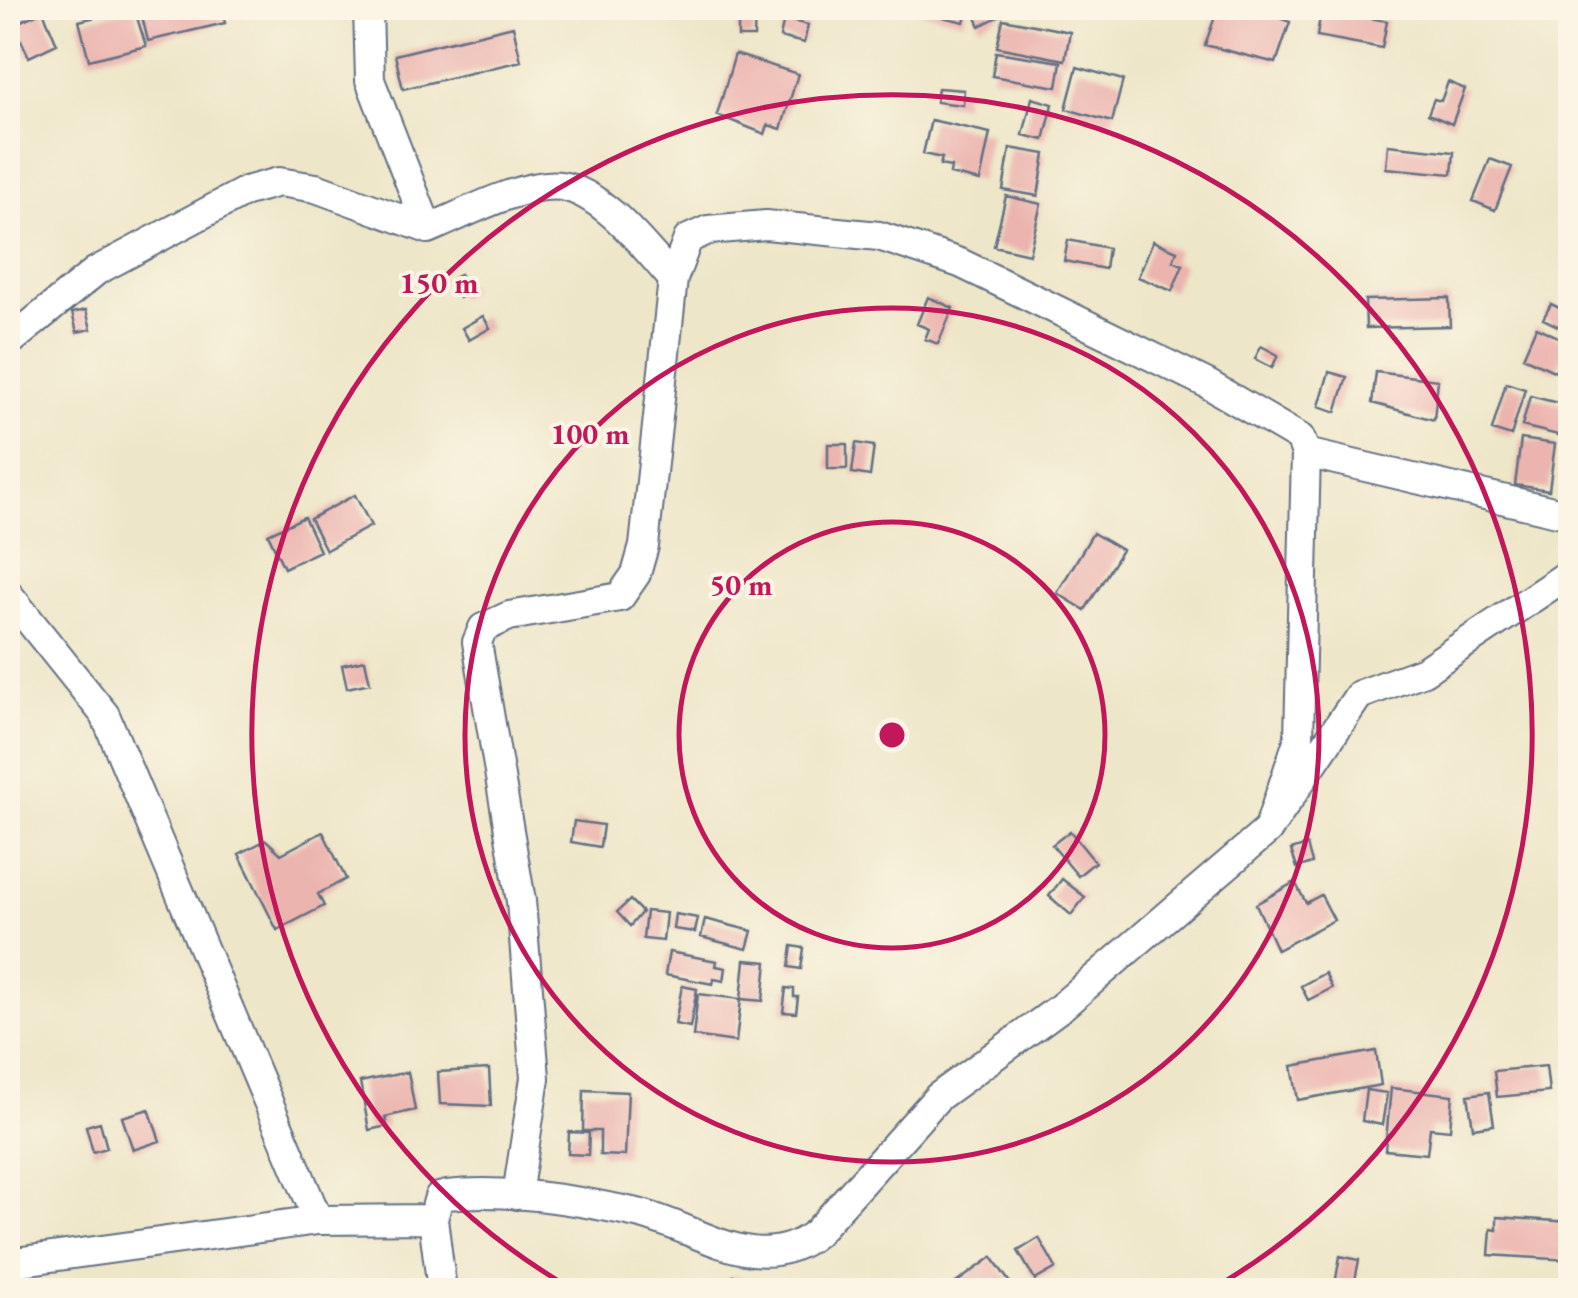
<svg xmlns="http://www.w3.org/2000/svg" width="1578" height="1298" viewBox="0 0 1578 1298" font-family="'EB Garamond',serif">
<rect width="100%" height="100%" fill="#fcf5e5"/>
<filter id="ink" filterUnits="userSpaceOnUse"><feTurbulence type="fractalNoise" baseFrequency=".01" numOctaves="2"/><feDisplacementMap in="SourceGraphic" scale="20" xChannelSelector="R" yChannelSelector="G"/><feConvolveMatrix kernelMatrix="1 2 1 2 8 2 1 2 1" color-interpolation-filters="sRGB"/></filter>
<filter id="wash" filterUnits="userSpaceOnUse"><feTurbulence type="fractalNoise" baseFrequency=".0048" numOctaves="4" result="noise"/><feDisplacementMap in="SourceGraphic" scale="40" xChannelSelector="R" yChannelSelector="G"/><feGaussianBlur stdDeviation="2.25" result="paint"/><feColorMatrix in="noise" values="0 0 0 0 0 0 0 0 0 0 0 0 0 0 0 0 0 1.4 0 .05"/><feComposite in="paint" operator="in"/></filter>
<g filter="url(#wash)">
<rect width="100%" height="100%" fill="#ede6c8"/>
<g id="blocks">
<!-- building -->
<path fill="#ebb4ae" d="M134,8L146,46L89,60L79,21Z
M140,8H221L225,23L148,41Z
M922,8H968L964,22L921,12Z
M980,8H997L1001,15L980,26L973,11Z
M1218,8L1234,14L1236,8H1260L1259,11L1290,22L1276,63L1205,45Z
M1321,10L1387,21L1382,48L1317,36Z
M43,11L57,44L29,57L21,40L11,44L8,27Z
M738,11H755L754,37H738Z
M784,19L808,25L804,43L780,37Z
M1003,19L1070,32L1065,60L997,47Z
M513,26L521,61L403,89L395,55Z
M996,52L1061,62L1057,87L992,76Z
M735,54L798,74L781,129L768,125L765,134L717,115Z
M1077,67L1123,80L1112,122L1066,109Z
M1448,82L1465,89L1452,124L1428,114L1434,99L1441,101Z
M938,88L964,90L963,105L936,102Z
M1032,98L1053,104L1044,140L1023,135Z
M931,120L990,133L980,181L950,174L951,167L940,165L942,158L923,154Z
M1388,145L1454,152L1452,174L1386,168Z
M1010,148L1045,154L1038,196L1003,190Z
M1490,159L1512,167L1495,210L1473,201Z
M1006,196L1041,204L1029,254L994,246Z
M1068,240L1108,248L1105,269L1064,261Z
M1153,241L1177,251L1173,261L1183,265L1172,291L1138,277Z
M460,274L471,290L459,298L448,282Z
M928,297L953,308L938,344L925,339L929,329L917,324Z
M1449,298L1450,326L1366,328L1365,300Z
M1551,304L1570,313L1568,331L1543,319Z
M86,310L91,329L77,332L72,313Z
M483,316L490,328L469,340L462,328Z
M1536,327L1569,342L1556,372L1523,357Z
M1261,346L1278,355L1272,368L1255,359Z
M1329,372L1347,377L1336,412L1319,406Z
M1376,372L1438,380L1434,420L1372,403Z
M1506,383L1525,389L1511,436L1492,430Z
M1530,396L1570,406V438L1522,426Z
M1521,439L1555,444L1549,490L1515,485Z
M856,443L874,446L870,476L852,473Z
M828,444H847V469H828Z
M355,495L371,526L326,550L310,519Z
M304,517L320,551L284,568L268,534Z
M1093,533L1122,550L1085,610L1057,593Z
M365,660L370,683L347,688L342,665Z
M574,821L603,825L600,847L571,842Z
M1070,831L1095,862L1078,876L1052,845Z
M323,832L346,879L318,894L324,906L277,930L239,854L266,840L281,854Z
M1307,845L1312,863L1297,868L1291,850Z
M1062,879L1085,897L1071,915L1049,896Z
M1295,882L1306,903L1321,895L1334,920L1277,950L1256,904Z
M630,900L642,912L630,926L617,912Z
M646,911L666,913L663,941L643,939Z
M675,914L698,918L695,932L673,929Z
M705,919L752,931L747,949L701,937Z
M792,946L804,948L801,969L789,967Z
M669,952L717,961L716,966L726,968L724,981L714,979L713,984L665,975Z
M745,960L767,962L763,1001L741,999Z
M1325,973L1332,988L1308,1000L1301,986Z
M682,986L697,989L690,1027L675,1024Z
M786,988L794,989V997H798L796,1013L783,1012Z
M698,994L741,999L736,1042L693,1036Z
M1376,1051L1381,1085L1298,1100L1292,1066Z
M1546,1066L1549,1092L1497,1097L1494,1071Z
M489,1069L491,1106L440,1104L438,1072Z
M408,1072L415,1110L385,1117L387,1126L369,1130L360,1082Z
M1391,1088L1453,1095L1450,1130L1430,1128L1427,1154L1385,1150Z
M584,1090L628,1092L625,1156L600,1155V1131H583Z
M1366,1090L1387,1093L1382,1125L1362,1121Z
M1489,1092L1494,1125L1473,1128L1468,1095Z
M149,1109L160,1141L133,1150L122,1117Z
M100,1122L107,1148L93,1152L86,1126Z
M569,1132L589,1133L588,1155L568,1154Z
M1497,1217L1570,1222V1260L1489,1255L1491,1229L1497,1230Z
M1039,1238L1056,1268L1035,1280L1018,1251Z
M1340,1256L1359,1260L1353,1290H1334Z
M992,1257L1015,1290H957L953,1285Z
M733,1275L764,1290H725Z"/>
</g>
</g>
<g filter="url(#ink)">
<use href="#blocks" fill-opacity="0" stroke="#646f83" stroke-width="2.5"/>
<g fill="none" stroke-linecap="round" stroke-linejoin="round">
<!-- street casing -->
<g stroke="#646f83" stroke-width="32">
<path id="street" d="M368,8L370,80L428,229
M8,343L96,271L246,191L279,182L316,188L428,229C462,215 525,181 561,186C604,193 645,248 673,279
M1306,453L1570,515
M8,594L105,715L318,1220
M517,1195L535,1078L521,901L477,642L483,628L509,616L620,597L636,574L644,546L673,279L688,239L708,230L766,225L879,236L960,263L1018,291L1206,383L1300,438L1306,453L1299,738L1268,830
M8,1263L318,1220L433,1219
M442,1290L433,1219L439,1197L447,1195C507,1188 578,1200 637,1213C696,1226 758,1280 816,1233L938,1097L1060,1008L1268,830L1359,695L1424,671L1570,573"/>
</g>
<!-- street -->
<use href="#street" stroke="#fff" stroke-width="28"/>
</g>
</g>
<!-- distance rings -->
<g fill="none" stroke="#c2185b" stroke-width="5">
<circle cx="892" cy="735" r="213"/>
<circle cx="892" cy="735" r="427"/>
<path d="M572 1289A640 640 0 1 1 1212 1289"/>
</g>
<circle cx="892" cy="735" r="15" fill="#c2185b" stroke="#fcf5e5" stroke-width="5"/>
<g font-size="30" text-anchor="middle" font-weight="bold" fill="#c2185b" stroke="#fcf5e5" stroke-width="8" stroke-linejoin="round" paint-order="stroke">
<text x="439" y="293">150 m</text>
<text x="590" y="444">100 m</text>
<text x="741" y="595">50 m</text>
</g>
<!-- margin -->
<rect width="1578" height="1298" fill="none" stroke="#fcf5e5" stroke-width="40"/>
</svg>
